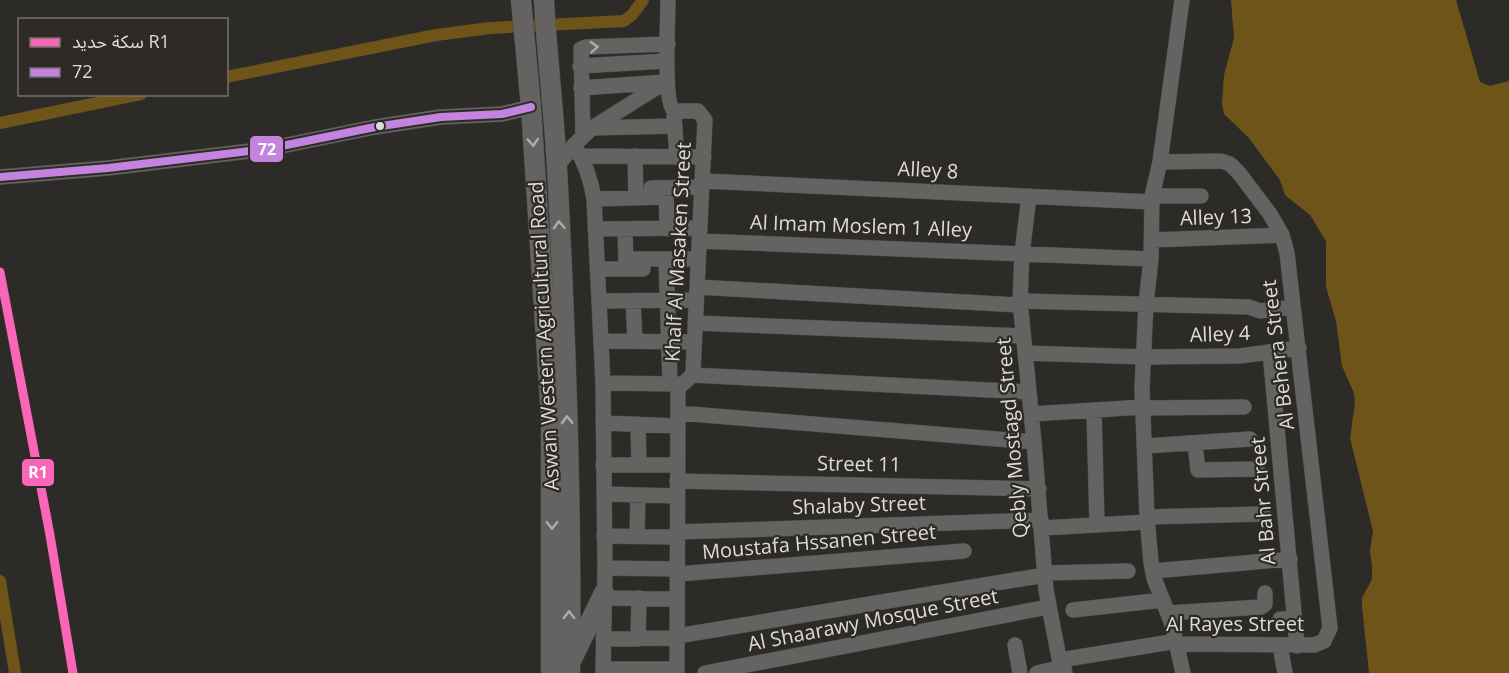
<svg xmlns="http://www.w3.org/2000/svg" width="1509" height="673" viewBox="0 0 1509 673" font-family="'Open Sans','Noto Sans Arabic',sans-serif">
<rect width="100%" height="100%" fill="#2d2b28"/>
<!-- water -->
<path fill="#6f541a" d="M1231,0H1456L1480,82L1490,86L1509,81V673H1369L1362,606V598L1372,579V567L1370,550L1373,531L1350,438L1355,403L1354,393L1342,366L1336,321L1326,287V241L1310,215L1285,195L1280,180L1248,137L1224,114L1222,104L1224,75L1234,38Z"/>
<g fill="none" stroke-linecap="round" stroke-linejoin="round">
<!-- canal -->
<path stroke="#6f541a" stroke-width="12" d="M226,77L436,35L490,28L624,21L632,15L643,0
M0,123L141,94
M0,581L15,673"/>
<!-- minor casing -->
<g stroke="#484745" stroke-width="16">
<path id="minor" d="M668,0C668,18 663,102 674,111H698L705,120L693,372C690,381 681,382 678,390L677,673
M1182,0L1160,162L1152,196L1151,259L1146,304L1142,389L1147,517L1151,562L1154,578L1172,624L1183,673
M580,66L667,61
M581,88L664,82
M674,117L677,157
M594,128L675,126
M583,135L581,49L586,47L668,44
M574,145C585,162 591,179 594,199L603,383L605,568L603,673
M582,156L704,157
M635,156L636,198
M557,166L574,145L592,128L667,81
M0,177L108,168L267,149L375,127L441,117L502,114L531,107
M703,181L1152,202
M651,188L702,187
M666,188L667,229
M1029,196L1022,254L1020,301L1034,442L1046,590L1059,658L1063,664L1065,673
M1152,196H1201
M594,199L666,197
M595,229L700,228
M625,229L626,268
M1152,240L1282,235
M699,241L1151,259
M626,259H698
M666,259L670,384
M598,269H643
M697,287L1020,305
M599,301L696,300
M633,301L635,341
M1020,301L1249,307L1260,311L1293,307
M695,323L1023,336
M601,341L694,342
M1270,352L1297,646
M1025,353L1143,357L1240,356L1299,348
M692,375L1029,392
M603,383L678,384
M1143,408L1244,407
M1094,410L1097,525
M678,413L1034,442
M1031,414L1143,407
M603,423L678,426
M638,424L639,465
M1195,443L1198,470L1257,469
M1145,446L1250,439
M603,465H678
M677,481L1039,489
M604,494L677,496
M1147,517L1263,514
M1042,528L1148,522
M677,532L1041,520
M604,536L677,537
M637,536L638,495
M605,568L678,569
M1153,571L1290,559
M1045,573L1128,571
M678,574L964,551
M604,598L677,599
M1073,610L1163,600
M1168,613L1261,607L1265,604V593
M1280,619H1295
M677,636L1045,575
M603,639L677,638
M638,639L639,598
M1015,645L1020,673
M1280,646L1285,673
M1060,660L1171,642L1179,644L1314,645L1324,641L1330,628L1287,253L1282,235L1270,214L1239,173L1230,164L1221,161L1160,162
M603,669H677
M705,673L1048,607
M1037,673L1063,667"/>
</g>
<!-- major casing -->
<g stroke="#484745" stroke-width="21">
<path id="major" d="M521,0L531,107L551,417V673
M544,0C547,56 554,112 557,168C566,336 572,505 570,673
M572,659L604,593"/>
</g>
<!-- minor -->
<use href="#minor" stroke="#636362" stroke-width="15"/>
<!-- major -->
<use href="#major" stroke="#646362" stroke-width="20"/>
<!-- bus-1 casing -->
<g stroke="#2e2b27" stroke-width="12">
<path id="bus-1" d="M0,177L108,168L267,149L375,127L441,117L502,114L531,107"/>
</g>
<!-- bus-1 -->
<use href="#bus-1" stroke="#c483df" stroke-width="8"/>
<!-- rail-1 casing -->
<g stroke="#2e2b27" stroke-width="14">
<path id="rail-1" d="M0,272L50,535L73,673"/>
</g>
<!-- rail-1 -->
<use href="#rail-1" stroke="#fa66b7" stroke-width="9"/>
</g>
<!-- one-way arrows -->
<defs><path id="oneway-chevron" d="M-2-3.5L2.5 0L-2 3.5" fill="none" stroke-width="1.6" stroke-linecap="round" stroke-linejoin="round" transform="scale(1.5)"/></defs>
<g stroke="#adacaa">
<use href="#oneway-chevron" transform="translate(594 47) rotate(-3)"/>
<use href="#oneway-chevron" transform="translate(533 142) rotate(86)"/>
<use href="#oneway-chevron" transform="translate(559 225) rotate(-93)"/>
<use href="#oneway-chevron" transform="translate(567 420) rotate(-92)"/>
<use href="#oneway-chevron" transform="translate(552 525) rotate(90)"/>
<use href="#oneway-chevron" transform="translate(569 615) rotate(-91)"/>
</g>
<!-- markers -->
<circle fill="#dedcda" stroke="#2e2b27" stroke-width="2" cx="380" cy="126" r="5"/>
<g text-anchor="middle" stroke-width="4.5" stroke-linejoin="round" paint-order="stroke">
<!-- street labels -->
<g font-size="20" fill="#dedcda" stroke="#2e2b27">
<text transform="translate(928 170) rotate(3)" y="7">Alley 8</text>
<text transform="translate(1216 217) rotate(-2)" y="7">Alley 13</text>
<text transform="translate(861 226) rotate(2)" y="7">Al Imam Moslem 1 Alley</text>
<text transform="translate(678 252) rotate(-87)" y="7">Khalf Al Masaken Street</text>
<text transform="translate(1220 334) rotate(-2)" y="7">Alley 4</text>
<text transform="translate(544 336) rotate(-93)" y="7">Aswan Western Agricultural Road</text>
<text transform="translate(1278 355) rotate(-97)" y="7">Al Behera Street</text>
<text transform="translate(1012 438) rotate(-95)" y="7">Qebly Mostagd Street</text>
<text transform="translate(859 464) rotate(1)" y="7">Street 11</text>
<text transform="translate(1263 501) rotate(-95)" y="7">Al Bahr Street</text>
<text transform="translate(859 505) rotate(-2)" y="7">Shalaby Street</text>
<text transform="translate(819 542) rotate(-5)" y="7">Moustafa Hssanen Street</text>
<text transform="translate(873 620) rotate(-11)" y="7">Al Shaarawy Mosque Street</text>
<text x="1235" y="631">Al Rayes Street</text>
</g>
</g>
<g stroke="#2e2b27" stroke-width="2">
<rect x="249" y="135" width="35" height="28" rx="6" fill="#c483df"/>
<rect x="21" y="458" width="34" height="29" rx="6" fill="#fa66b7"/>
</g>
<g font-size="16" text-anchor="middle" font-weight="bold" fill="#fff">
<text x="267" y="155">72</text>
<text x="38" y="478">R1</text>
</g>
<!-- legend -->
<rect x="18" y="18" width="210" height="78" fill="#2e2b27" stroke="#74726f" stroke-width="1.5"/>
<rect x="30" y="38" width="30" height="9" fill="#fa66b7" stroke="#74726f" stroke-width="1.5"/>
<text x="72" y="48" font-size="18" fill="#dedcda">سكة حديد R1</text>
<rect x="30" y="68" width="30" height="9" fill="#c483df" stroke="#74726f" stroke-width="1.5"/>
<text x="72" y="78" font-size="18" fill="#dedcda">72</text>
</svg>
